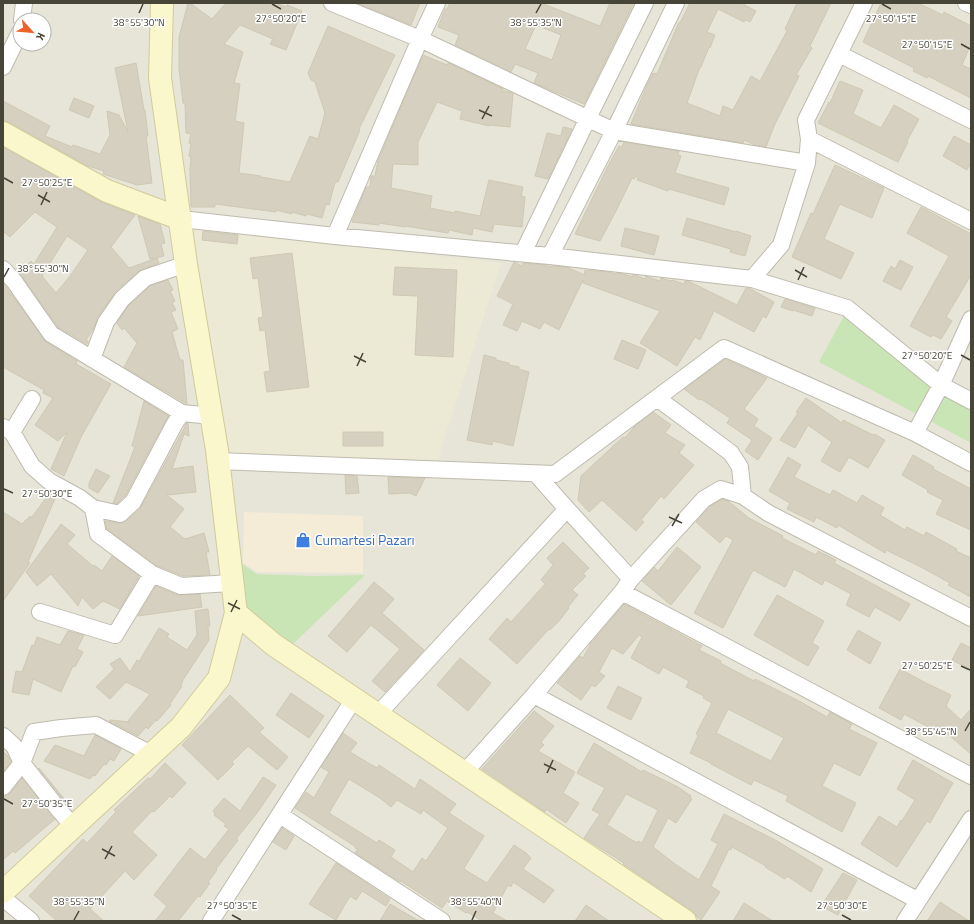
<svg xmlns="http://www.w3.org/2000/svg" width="974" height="924" viewBox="0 0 974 924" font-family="'Titillium Web',sans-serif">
<rect width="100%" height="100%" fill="#f4f2ea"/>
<!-- residential -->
<path fill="#e7e5d8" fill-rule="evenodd" d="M3,3H971V921H3ZM20,20H44V44H20Z"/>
<!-- commercial -->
<path fill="#f4ecd7" d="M244,512L363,516V573L257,572L243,563Z"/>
<!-- education -->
<path fill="#ece9d5" d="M189,228L501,263L436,465L221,457Z"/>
<!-- green -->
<path fill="#c9e5b5" d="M845,314L971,406V443L819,362Z
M239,562L257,574L315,576L365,575L289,648L247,619Z"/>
<!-- building -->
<path fill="#d5d0c0" stroke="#cfc8b3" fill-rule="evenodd" d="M188,3H190L212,19L226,3H275L286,7L287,5L302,11L286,50L270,44L273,39L240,25L224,44L243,52L234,83L240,84L235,121L244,123L239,173L261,176V177L290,182L310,136L318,139L325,113L315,82L311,80L308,73L328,26L395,55L359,129L360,130L338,182H335L329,205L326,204L322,218L307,214L306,216L292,212V214L276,210V212L215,204V207H191L190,169L191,157L189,156L191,144L189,143L191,134L186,133L185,104L183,103L179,68V37Z
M357,3H420L411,25Z
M450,3H541L600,26L610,3H634L584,104L534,83L538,73L515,64L511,72L455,45L459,35L438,27L445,9H447ZM536,25L561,35L552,60L525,49Z
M690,3H741L756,11L750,22L746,20L744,22L718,9L707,32L715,35L710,48L709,47L701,67H700L687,103L720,116L723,106L733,110L751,76L760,81L787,31L785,29L797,3H831L810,46L812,48L796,75L799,76L774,126L766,147L755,145L744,140L743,143L631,124L647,85L653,73L657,74L679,22L680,23Z
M881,3H918L943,15L944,12L971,26V44L962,65L971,69V98L928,76L927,78L913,71L914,68L863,42Z
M423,55L447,65L448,63L503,89L502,91L509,92L513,94L510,127L489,125V126L460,119L462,111L437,102L418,142V165L393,164L391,188L432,196L430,208L455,213V211L480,216L489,180L523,187L521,196L525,197L522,227L494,224L492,232L473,228L472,235L449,230L448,233L405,226V227L379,223V225L352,222L366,187H370L371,176H375L378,161Z
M136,63L144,110H145L148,136H146L152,183L137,185L103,174L104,171L88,166L9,122L3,121V101L50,126L45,136L72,147L73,145L100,154L110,135L107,111L119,115L128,132L115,68Z
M840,81L863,90L853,114L881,128L894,105L919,119L907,141L908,142L898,162L818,123L829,102L830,103Z
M74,98L94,106L89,118L69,110Z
M563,127L572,129L548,179L535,176L547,133L561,136Z
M954,136L971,145V163L967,170L943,156Z
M624,142L679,151L678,155L681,156L675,173L729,188L724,205L669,189L668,191L637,180L638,177L636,176L634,179L632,178L616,211L600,241L575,234L608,166L619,146L622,147Z
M3,147L101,202L135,215L111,247L129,268L157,258L159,263L139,271L115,292L98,317L94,328L86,340L88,341L87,344L58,327L20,274L31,261L34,264L57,227L35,212L10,237L3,231ZM67,236L88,250L70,276L56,293L42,276Z
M835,165L884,188L872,218L840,204L837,210L824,239L854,253L841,279L792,257L811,213L813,214Z
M921,207L971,234V275L946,317L952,321L941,339L933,335L931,337L910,326L949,256L907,233Z
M138,216L160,224L165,243L161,244L164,256L150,259Z
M687,218L736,232V231L751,236L745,256L730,252L731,249L682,235Z
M625,228L659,236L654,255L621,246Z
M203,231L238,235L237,244L202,240Z
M292,253L309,387L267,392L264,372L270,371L265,330L260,331L258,318L263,317L258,278L253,279L250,258Z
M900,260L913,267L901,290L883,281L891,266L895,269Z
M514,262L522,266L523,263L546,265L550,267L551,266L567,267L584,275L585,270L609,272L615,274L616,273L624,274L632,277V275H635L645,279L646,276L648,277L660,281L661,278L671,281L672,280L684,284L685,281H688L737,305L746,288H749L774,302L766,318L763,316L754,332L714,311L700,340L695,337L677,366L640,343L660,311L583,283V280L559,330L544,322L540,329L522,321L517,331L503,325L513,304L497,296Z
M395,267L457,270L453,357L415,355L418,296L393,295Z
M168,280L173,290L170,291L175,301L172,303L176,310L171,312L178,329L172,332L180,360H183L187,404L124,367L137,343L124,328L122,330L117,323L129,305L150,286Z
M3,283L46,342L77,361L76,364L111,384L81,437L64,476L51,469L67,432L58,441L35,425L53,398L43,393L44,390L3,367Z
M785,299L815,308L812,316L793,310V311L781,307Z
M622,340L646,350L638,369L614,359Z
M484,355L496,358V360L509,363V365L519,367V369L529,372L513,446L493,441L492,445L467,440Z
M725,359L767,378L744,409L758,419L754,426L772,438L758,460L745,451L752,440L727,423L730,418L701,399L699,400L684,389Z
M806,398L842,423L843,420L873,435L874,434L885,440L868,468L849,457L840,472L821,461L832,442L808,425L795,448L780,440L798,413L796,412Z
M144,401L168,416L125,496L117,504L113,503L135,447L132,446Z
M653,412L671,425L665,433L685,445L679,453L694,465L664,499L661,496L641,520L644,522L636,531L602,500L589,512L578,500L581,476L623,437L625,438L634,427Z
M187,423H188L189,436L184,434L172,469L193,466L196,492L167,495L184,509L170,527L185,539L204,533L209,552H206L210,575L183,576L157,566L107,529L105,521L123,523L140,509Z
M343,432H383V446H343Z
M913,455L934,467L933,469L971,489V530L936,514L943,500L927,492L928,490L902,475Z
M788,457L801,465L794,477L830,495L833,490L857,503L862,495L884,508L880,515L905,530L907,527L924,536L926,532L957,549L956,551L971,558V597L948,585L950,583L921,567L886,550L885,553L838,525L837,528L816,517L814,522L787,509L790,503L769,491Z
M96,469L110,476L98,493L89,488V483Z
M345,475L357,476L359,493L346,494Z
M388,477L425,478L416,496L410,493L389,494Z
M50,493L56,496L28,562L30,563L3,601V512L22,524L30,516L31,518Z
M722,499L728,501L749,518L783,536L782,538L816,555L818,551L836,560L834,563L910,604L900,621L875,607L869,617L846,605L851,594L825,580L822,585L794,569L785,587L753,570L723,628L694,613L733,540L726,536L720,543L696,522L710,506Z
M61,524L75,535L67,544L93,566L94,565L102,571L112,556L139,576L120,609L103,601L93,609L82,597L78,606L51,574L37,586L26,572Z
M563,542L589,568L583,574L586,576L572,590L578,595L568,607L569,608L559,621L550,630L549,629L517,664L489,639L507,618L511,622L545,584L541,580L553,565L547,558Z
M677,547L701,567L671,605L642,581L654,567L658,571Z
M374,582L394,599L382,613L424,650L385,692L372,681L400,649L371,625L347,652L328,636Z
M156,586L178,595L200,594L202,607L138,616Z
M777,595L824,621L812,643L819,647L808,666L754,635Z
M624,604L702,646L699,650L721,661L720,663L754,681L755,679L799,701L827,717L830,712L852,724L849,729L877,743L860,776L834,763L822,786L856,803L842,832L786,801L788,796L754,780L751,785L711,764V763L690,753L698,736L696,734L712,703L703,698L704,696L686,687L689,681L663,667L659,674L631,658L642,637L639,635L623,654L612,648L599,672L605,676L595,687L592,685L581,700L557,683L580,656L583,658L591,643ZM728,709L784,738L771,761L716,733Z
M208,609L210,626H208L209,640L183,680L181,685L182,686L170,704L171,705L157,721L156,720L148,729L146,727L138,736L109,721L110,720L130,722L128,721L150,694L126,682L110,699L96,687L114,669L110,664L120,658L130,672L137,660L141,662L140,660L159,628L169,634L167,637L187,650L197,635L195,611Z
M858,630L881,643L870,664L847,650Z
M68,631L84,635L77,649L83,652L75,667L73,666L61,692L33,679L29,695L12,692L16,671L22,672L32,645L34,646L37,637L60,645Z
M961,643L971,648V670L952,660Z
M460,658L491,683L468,711L437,685Z
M900,669L926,683L951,695L946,706L961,720L971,709V754L937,725L934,730L904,714L901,720L879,708Z
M618,686L642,698L631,720L607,708Z
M291,693L324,716L309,738L276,715Z
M230,695L264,728L259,732L288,757L277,770L248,746L232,762L234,764L218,780L182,745Z
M534,711L554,726L541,742L544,745L538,751L575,772L563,793L579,803L566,823L546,809L545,812L482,769Z
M343,733L357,743L350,752L377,768L379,765L415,789L420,779L456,804L449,813L484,836L464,868L467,871L487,883L514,845L526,853L531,858L523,869L554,890L544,903L513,882L511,887L508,885L493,913L507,921H482L467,912L466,913L447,901L442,908L401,881L400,882L355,853L358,849L355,848L356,847L295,808L306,792L314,798L329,772L321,767ZM349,779L380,798L391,807L397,800L421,814L423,810L448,828L426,861L422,858L413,872L391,857L395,850L379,840L377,843L329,813Z
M95,735L121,749L114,761L110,759L106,765L104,764L95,776L93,775L90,779L44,761L55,745L84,756Z
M594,743L642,772L643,770L678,787L691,796L690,798L692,799L676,823L668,818L653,847L675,864L699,880L718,844L711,840L724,814L777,841L823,869L811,892L787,876L785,879L765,867L766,866L732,847L731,850L729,849L711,886L720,892L701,920L697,917L692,911L623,864L624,863L584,838L600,814L592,810L605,788L577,773ZM626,794L658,810L642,843L638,841L637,843L607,825Z
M3,751L8,756L11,762L3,772Z
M913,760L953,783L930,823L927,821L897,867L861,844L879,816L897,827L901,820L902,821L915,800L897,789Z
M165,763L186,783L172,798L170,796L154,812L152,811L132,832L157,855L134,880L125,871L90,909L104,921H57L29,896L83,839L87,843L116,812L114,810L148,778L150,779Z
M39,768L70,806L69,807L39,769Z
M263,777L276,785L257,813L236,839L238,840L216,869L217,870L208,882L210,883L200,897L198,896L178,921H155L167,906L154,895L180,861L190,848L205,860L229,829L224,826L226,824L214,815L215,813L213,811L224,798L240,811Z
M22,778L55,819L15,853L13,851L3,860V796L10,793Z
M282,828L294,836L286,850L273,842Z
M336,863L390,899L386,906L362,891L356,900L350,896L336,920L309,904Z
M843,873L857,880L838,915L821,906Z
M940,902L969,921H927Z
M744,903L773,921H733Z
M390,904L419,921H380Z
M586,905L609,921H575Z"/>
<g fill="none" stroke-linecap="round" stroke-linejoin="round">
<!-- street casing -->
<g stroke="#bfbbad" stroke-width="18">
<path id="street" d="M332,3L420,39L614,131L807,163
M966,3L971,5
M22,20L24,3
M839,54L971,120
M3,67L20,32
M809,139L971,221
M181,219L335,236L550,256L752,279L847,308L941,385L971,401
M335,236L420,39L437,3
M523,253L588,118L645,3
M550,256L614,131L676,3
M3,269L14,281L51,334L182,413L212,416
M752,279L781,245L807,163L809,139L806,120L864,3
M92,359L106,322L122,299L145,278L186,264
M657,398L731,453L740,467L743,496
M3,427L12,432L32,466L49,481L80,498L93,508L98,534L152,574L181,586L232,583
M12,432L32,399
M915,433L941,385L971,319
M218,461L555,474L724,348L915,433L971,463
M536,474L567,509L631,579
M93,508L120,514L133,502L175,423L182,413
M622,592L971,776
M40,612L115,635L152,574
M534,695L917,900
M378,714L567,509
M3,736L14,746L22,763L59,810L73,826
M464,773L534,695L622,592L631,579L704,499L721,489L743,496L768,513L971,618
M3,787L22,763L34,732L61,728L96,725L151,754
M280,815L442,921
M3,898L31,921
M211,921L354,699
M905,921L971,819"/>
</g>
<!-- secondary casing -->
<g stroke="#d1ca9c" stroke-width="24">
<path id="secondary" d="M3,133L107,191L181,219
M236,613L274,645L685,921
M3,892L181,727L219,678L236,613L217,450L186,264L160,78L162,3"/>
</g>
<!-- street -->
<use href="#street" stroke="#fff" stroke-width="16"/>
<!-- secondary -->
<use href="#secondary" stroke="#fbf7cc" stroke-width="22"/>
</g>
<!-- ticks -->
<path fill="none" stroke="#474438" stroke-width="1.5" d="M272,4L281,9M882,4L891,9M139,13L143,4M536,13L541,4M961,44L970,49M479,110L492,116M482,119L489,106M4,178L13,183M38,195L50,202M41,205L47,192M795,270L807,277M4,277L9,268M798,280L804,267M961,355L970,360M354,356L366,362M357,366L363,353M4,489L13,493M669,517L682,523M672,526L679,514M228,603L240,609M231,612L237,600M961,666L970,670M965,731L970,722M544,764L556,770M547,773L553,760M4,799L13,804M102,849L115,856M105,859L112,846M232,915L241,920M842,915L851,920M74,920L79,911M472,920L476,911"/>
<!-- icons -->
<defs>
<g id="shop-bare" transform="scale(1.2)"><path d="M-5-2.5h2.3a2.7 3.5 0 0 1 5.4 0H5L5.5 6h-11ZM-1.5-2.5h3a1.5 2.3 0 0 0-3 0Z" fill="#3f7fe0" stroke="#fff" stroke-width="2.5" paint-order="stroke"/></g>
</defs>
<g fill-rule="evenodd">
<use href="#shop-bare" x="303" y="540"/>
</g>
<g text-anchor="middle" stroke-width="3" stroke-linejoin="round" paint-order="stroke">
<!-- shop labels -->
<g font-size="14" fill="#366cbe" stroke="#fff" text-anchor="start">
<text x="315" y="545">Cumartesi Pazarı</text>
</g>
</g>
<g font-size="10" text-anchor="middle" fill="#474438" stroke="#fff" stroke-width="3" stroke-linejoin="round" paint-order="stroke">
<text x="281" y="22">27°50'20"E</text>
<text x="891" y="22">27°50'15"E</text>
<text x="139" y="26">38°55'30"N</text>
<text x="536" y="26">38°55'35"N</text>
<text x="927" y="48">27°50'15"E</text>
<text x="47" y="186">27°50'25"E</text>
<text x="43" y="272">38°55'30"N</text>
<text x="927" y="359">27°50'20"E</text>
<text x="47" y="497">27°50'30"E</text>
<text x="927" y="669">27°50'25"E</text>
<text x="931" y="735">38°55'45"N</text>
<text x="47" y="807">27°50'35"E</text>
<text x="79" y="905">38°55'35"N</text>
<text x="476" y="905">38°55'40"N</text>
<text x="232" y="909">27°50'35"E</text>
<text x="842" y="909">27°50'30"E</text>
</g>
<!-- border -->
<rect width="974" height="924" fill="none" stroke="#474438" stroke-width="8"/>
<!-- north arrow -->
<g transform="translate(32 32) rotate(117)"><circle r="19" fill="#ffffff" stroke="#b5b4af"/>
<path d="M0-3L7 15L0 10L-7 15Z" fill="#ed6228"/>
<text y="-6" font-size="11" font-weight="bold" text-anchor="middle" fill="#474438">K</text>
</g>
</svg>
